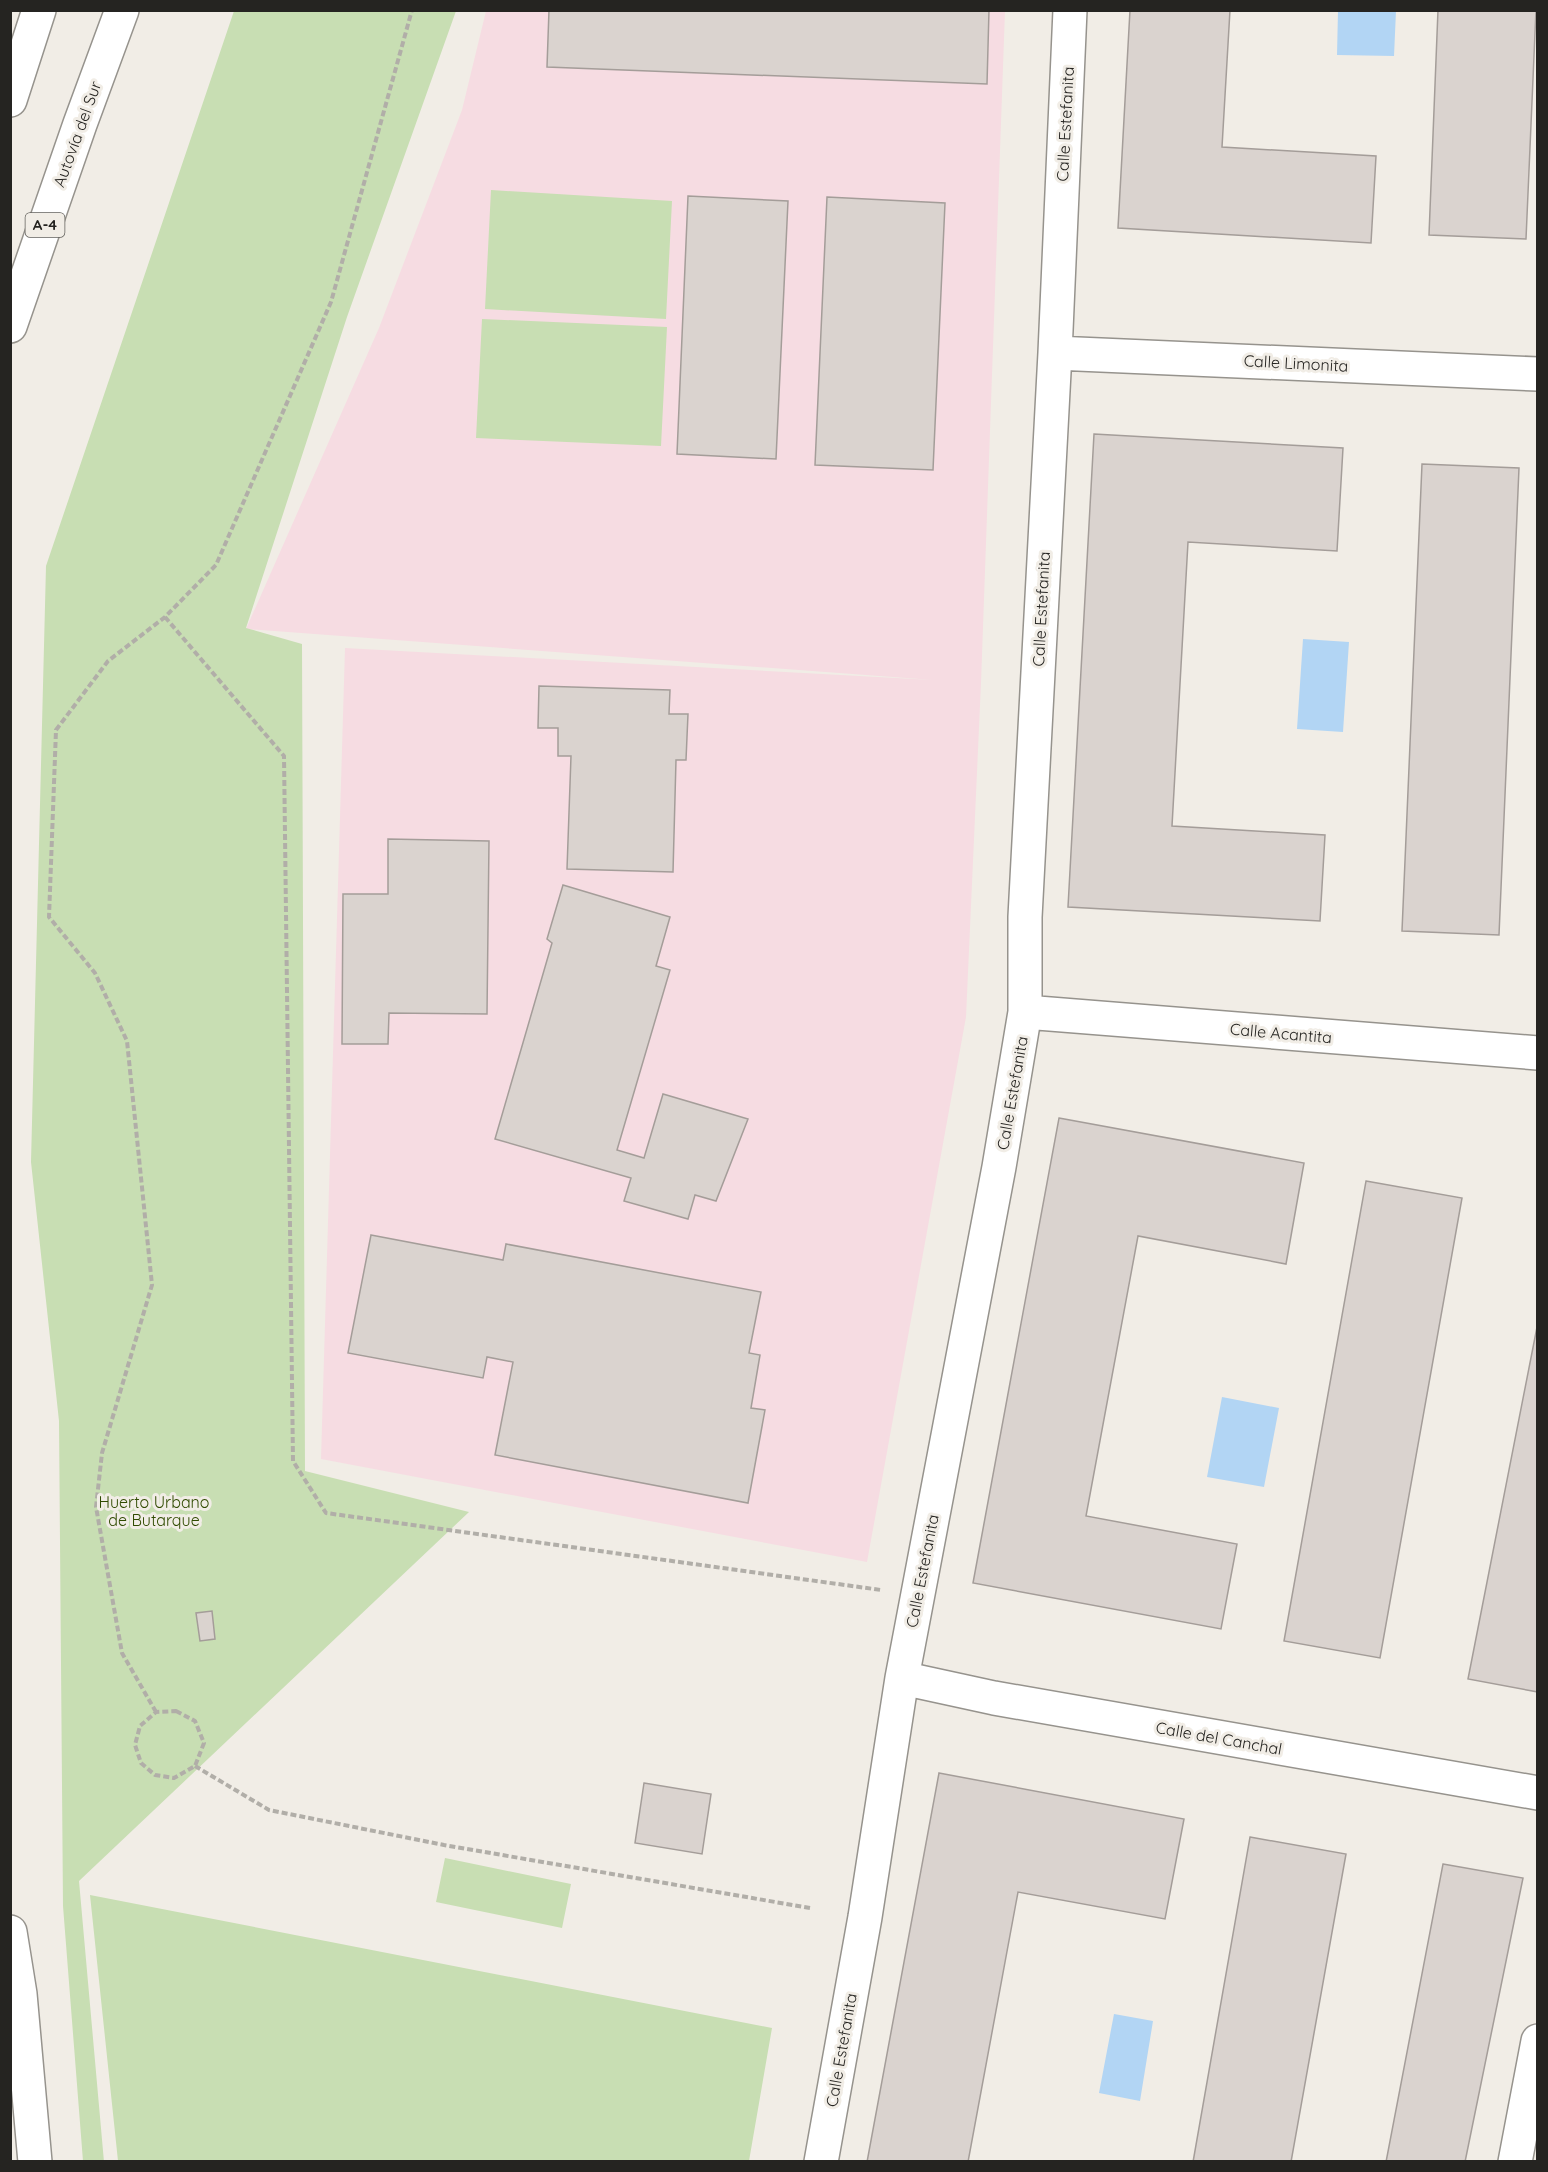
<svg xmlns="http://www.w3.org/2000/svg" width="1548" height="2172" viewBox="0 0 1548 2172" font-family="Quicksand,sans-serif">
<rect width="100%" height="100%" fill="#f1ede6"/>
<!-- education -->
<path fill="#f6dce2" d="M486,11H1005L981,683L966,1017L867,1562L321,1459L345,648L933,680L246,629L379,328L462,110Z"/>
<!-- green -->
<path fill="#c8deb3" d="M234,11H456L347,317L246,628L302,644L305,1471L469,1512L79,1881L104,2162L83,2161L63,1906L59,1421L31,1162L46,566Z
M491,190L672,201L666,319L485,309Z
M482,319L667,327L661,446L476,438Z
M445,1858L571,1884L562,1928L436,1902Z
M90,1895L772,2028L749,2161H118Z"/>
<!-- water -->
<path fill="#b2d5f4" d="M1338,11H1396L1394,56L1337,55Z
M1303,639L1349,642L1343,732L1297,729Z
M1222,1397L1279,1408L1264,1487L1207,1477Z
M1114,2014L1153,2021L1140,2101L1099,2093Z"/>
<!-- building -->
<path fill="#dad3cf" stroke="#a49d99" stroke-width="1.5" d="M549,10H989L987,84L547,67Z
M1130,10H1230L1222,147L1376,156L1371,243L1118,228Z
M1438,10H1536L1526,239L1429,235Z
M688,196L788,201L776,459L677,454Z
M827,197L945,203L933,470L815,465Z
M1094,434L1343,448L1337,551L1188,542L1172,826L1325,835L1320,921L1068,907Z
M1422,464L1519,468L1499,935L1402,931Z
M539,686L670,690L669,714H688L686,760H676L673,872L567,869L571,756H558V728H538Z
M388,839L489,841L487,1014L389,1013L388,1044H342L343,894H388Z
M563,885L670,917L656,966L670,970L617,1150L644,1158L663,1094L748,1119L716,1201L695,1195L688,1219L624,1201L631,1178L495,1139L552,943L547,939Z
M1059,1118L1304,1163L1286,1264L1138,1236L1086,1516L1237,1544L1221,1629L973,1583Z
M1366,1181L1462,1198L1380,1658L1284,1641Z
M371,1235L503,1260L506,1244L761,1292L749,1353L760,1355L751,1408L765,1410L748,1503L495,1455L513,1362L487,1357L483,1378L348,1353Z
M1538,1322V1692L1468,1679Z
M212,1611L215,1639L200,1641L196,1613Z
M939,1773L1184,1819L1165,1919L1018,1892L968,2162H867Z
M644,1783L711,1794L702,1854L635,1843Z
M1250,1837L1346,1854L1291,2162H1193Z
M1443,1864L1523,1878L1465,2162H1386Z"/>
<g fill="none" stroke-linecap="round" stroke-linejoin="round">
<!-- minor casing -->
<g stroke="#96938d" stroke-width="36">
<path id="minor" d="M1055,353L1538,374
M1025,1012L1538,1053
M902,1678L994,1698L1538,1793
M10,1932L20,1994L35,2162
M821,2162L865,1917L902,1678L999,1167L1025,1012V917L1055,353L1070,10
M1515,2162L1538,2041"/>
</g>
<!-- highway casing -->
<g stroke="#96938d" stroke-width="36">
<path id="highway" d="M10,100L39,10
M10,326L80,124L122,10"/>
</g>
<!-- path -->
<path stroke="#b1aea8" stroke-width="4" stroke-dasharray="6 3" stroke-linecap="butt" d="M165,617L284,756L293,1461L326,1513L881,1590
M176,1711L195,1721L204,1743L195,1766L174,1778L155,1775L141,1763L135,1745L140,1726L156,1712Z
M156,1712L122,1653L96,1507L102,1453L152,1285L127,1041L95,973L49,917L56,730L108,661L165,617L216,565L331,302L412,10
M195,1766L269,1810L444,1845L810,1908"/>
<!-- minor -->
<use href="#minor" stroke="#fff" stroke-width="33"/>
<!-- highway -->
<use href="#highway" stroke="#fff" stroke-width="33"/>
</g>
<g text-anchor="middle" stroke-width="6" stroke-linejoin="round" paint-order="stroke">
<!-- shield labels -->
<rect fill="#f1ede6" stroke="#62605c" stroke-width="1.5" x="25.5" y="213" width="39" height="24" rx="4.5"/>
<g font-size="15" font-weight="bold" fill="#252421">
<text x="45" y="230">A-4</text>
</g>
<!-- street labels -->
<g font-size="16" fill="#252421" stroke="#f1ede6">
<text transform="translate(1065 124) rotate(-87)" y="6">Calle Estefanita</text>
<text transform="translate(77 134) rotate(-70)" y="6">Autovía del Sur</text>
<text transform="translate(1296 363) rotate(3)" y="6">Calle Limonita</text>
<text transform="translate(1041 609) rotate(-87)" y="6">Calle Estefanita</text>
<text transform="translate(1281 1033) rotate(5)" y="6">Calle Acantita</text>
<text transform="translate(1012 1093) rotate(-80)" y="6">Calle Estefanita</text>
<text transform="translate(922 1571) rotate(-79)" y="6">Calle Estefanita</text>
<text transform="translate(1219 1738) rotate(10)" y="6">Calle del Canchal</text>
<text transform="translate(841 2050) rotate(-80)" y="6">Calle Estefanita</text>
</g>
<!-- park labels -->
<g font-size="16" fill="#304b01" stroke="#f1ede6">
<text x="154" y="1508">Huerto Urbano<tspan x="154" dy="18">de Butarque</tspan></text>
</g>
</g>
<!-- border -->
<rect width="1548" height="2172" fill="none" stroke="#252421" stroke-width="24"/>
</svg>
